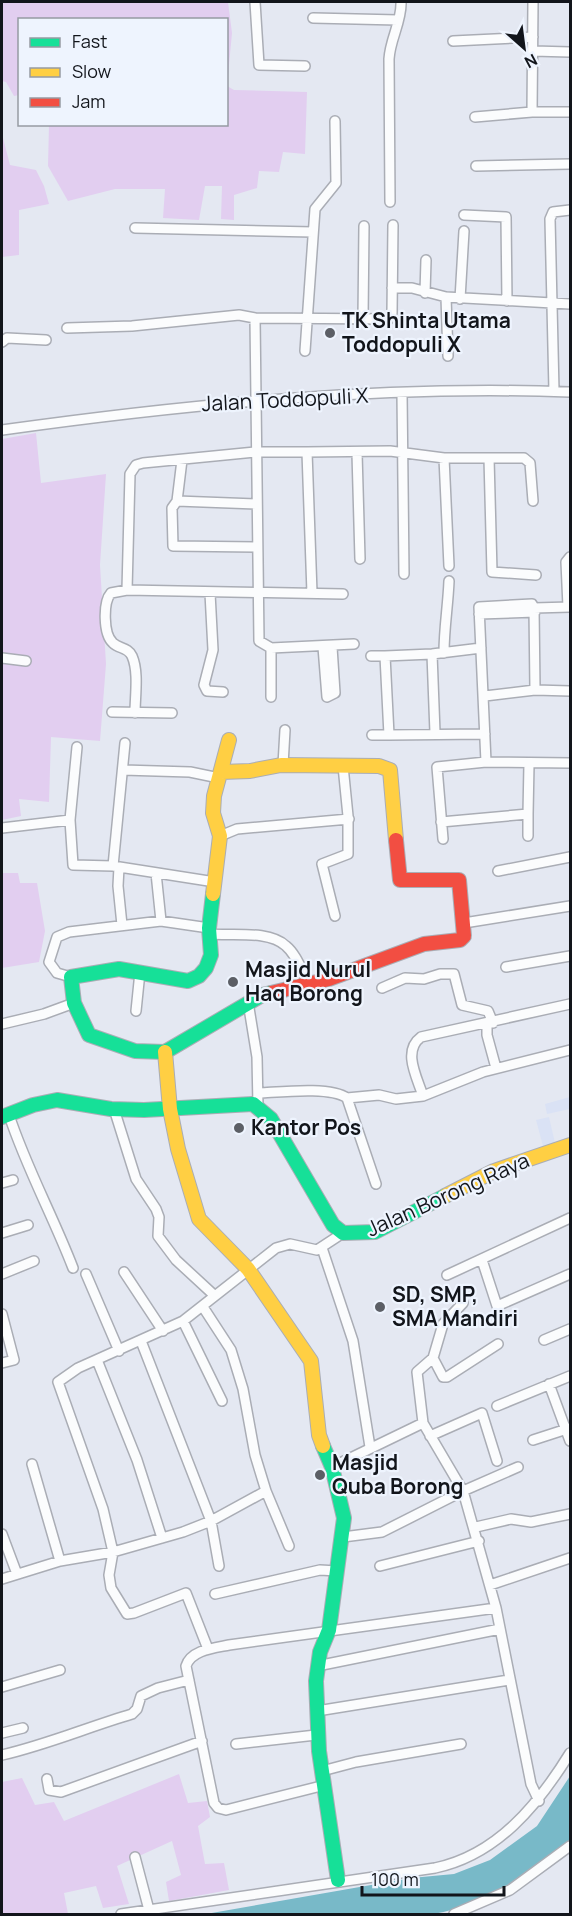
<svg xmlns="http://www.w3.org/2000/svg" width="572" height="1916" viewBox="0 0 572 1916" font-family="Manrope,sans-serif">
<rect width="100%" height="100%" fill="#e4e8f2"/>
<!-- built -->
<path fill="#dae2f5" d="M570,1097V1109L547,1114L545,1104Z
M549,1117L555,1143L543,1146L536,1120Z"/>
<!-- green -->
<path fill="#e2cef0" d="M2,2H228L232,33L227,86L226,20H20L19,95L14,96L6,82L2,81Z
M227,86L234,90L307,92L305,154L283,152L279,172L259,171L257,188L234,195V220L221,219L222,186H205L199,220L163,218L165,189H115L68,201L48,166L49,125L226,124Z
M2,134L10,165L36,170L44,186L49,204L19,210V255L2,257Z
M36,433L41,483L106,474L100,565L106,664L100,741L51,737L49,802L19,799L21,816L2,820V439Z
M2,873H18L20,883H37L45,931L39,962L2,968Z
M179,1774L188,1803L207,1801L210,1817L198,1826L205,1864L224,1863L229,1890L169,1901L166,1882L181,1875L172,1841L117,1866L129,1904L103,1908L96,1886L64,1893L68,1914H2V1782L22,1778L35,1805L54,1802L64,1821Z"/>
<!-- water -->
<path fill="#78b9c8" d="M570,1776V1842C528,1874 487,1905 433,1914H206L411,1878L454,1874L490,1860L537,1826Z"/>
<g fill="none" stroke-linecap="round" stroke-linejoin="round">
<!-- street casing -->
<g stroke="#aaadb5" stroke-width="12">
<path id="street" d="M255,2L259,65L305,66
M533,2L532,112H570
M313,18L398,20
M453,41L533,37
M533,51L570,52
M475,117L532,112
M476,166L570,164
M390,202L389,59C390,39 402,21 401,2
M464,215L506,217L507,301
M135,228L313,232
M392,288H412L446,297L448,356
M425,293L426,260
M446,297L570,304
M460,299L464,231
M363,318L364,226
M67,328L132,326L239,315L255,318
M2,342L7,338L46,340
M305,351L315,209L336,183L335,121
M554,391L550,219L553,212L570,210
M402,393L404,574
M2,430C188,404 382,385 570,392
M307,452L312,593
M357,453L360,559
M444,458L449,566
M489,458L492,572L536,575
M182,460L177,501L256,504
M177,501L172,508L173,546L256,547
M127,590L130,474L136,465L143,463L255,452H307L390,451L444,458H524L530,463L533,501
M210,593L213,650L204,685L207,691L223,692
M568,607L566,562L570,557
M570,607L534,608L532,604L479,607L486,762L570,763
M534,608L535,690
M479,614L535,612
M354,644L271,648L259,641L255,318L389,319L392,313L393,225
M323,647L327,697L335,693L332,647
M481,648L432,654L385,656L389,735L485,734
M444,653C444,628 448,606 449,581
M432,654L435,733
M371,656H385
M2,658L26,661
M485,696L535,690L570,691
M271,697V648
M112,712L172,713
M135,713C135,696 139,672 132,656C128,647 119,649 113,643C103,634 103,602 111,593L127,590L343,594
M372,735H389
M77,747L70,820L73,865L113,866L215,882
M283,765L285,730
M123,770L190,772L219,778
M528,814V836
M441,822L528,814L529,764
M2,828L70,820
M220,836L237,829L349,819
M443,839L437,767L486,762
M113,866L125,743
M119,867L118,886L122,925
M498,871L570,857
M156,873L161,921
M335,916L322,864L348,854V816L343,766
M464,923L570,906
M211,934C233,936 269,930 286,946C297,955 302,972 309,984
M506,967L570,956
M71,977L57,973L49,962L57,937L69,932L161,921L209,928
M382,988L405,978L424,979L440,974H454L462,1005L488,1011L493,1023
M248,1002L257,1057L258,1106
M136,1011L140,972
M2,1024L44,1014L74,1003
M487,1024V1035L496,1068
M260,1093C280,1092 331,1086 347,1098L379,1095L396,1099L423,1096L483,1072L570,1050
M423,1096C417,1077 402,1051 421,1037L570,1004
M347,1098L376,1184
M114,1109L136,1179L156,1209L159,1217L158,1236L176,1260L215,1296
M9,1115C26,1167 53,1216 73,1268
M2,1183L13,1180
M2,1233L28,1225
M322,1248L353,1341L370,1447
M482,1260L497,1306L570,1274
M124,1272L163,1331
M2,1274L34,1261
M86,1274L119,1351
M447,1275L570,1218
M463,1303L443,1324L433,1358L443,1377H447L498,1344
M203,1307L231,1350L243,1389L255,1455L266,1491L289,1546
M2,1314L14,1360L2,1363
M183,1321L222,1401
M544,1340L570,1329
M141,1341L211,1521L219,1566
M97,1360L137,1460L162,1538
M549,1384L570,1441
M497,1406L570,1376
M430,1436L482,1413L497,1461
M533,1440L570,1428
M32,1464L60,1561
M332,1467L423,1423
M518,1467L463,1491L496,1608L531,1784L539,1801
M476,1527L511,1519L531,1522L570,1514
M2,1534L17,1574
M343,1537L382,1532L463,1491L423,1423L417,1372L433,1358
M380,1566L479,1541
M2,1579L60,1561L113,1552L183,1532L211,1521L266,1491
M490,1585L570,1558
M215,1594L320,1570L337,1571
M208,1649L186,1593L134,1613L127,1614L111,1588L109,1575L113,1552L103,1509L58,1382L78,1368L183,1321L276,1248L290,1244L317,1250L343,1233
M317,1666L500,1629
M2,1687L60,1670
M317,1711L509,1680
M2,1733L23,1728
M236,1744L316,1735
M2,1755C46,1745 88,1727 132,1714L137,1709L141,1696L158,1688L189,1680
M322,1771L356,1762L461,1744
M47,1779L49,1790L61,1792L202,1741
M325,1785L226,1810L218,1808L214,1803L186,1666C191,1650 214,1648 229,1645L496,1608
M135,1857L149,1910
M121,1914L435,1868C497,1855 538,1805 570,1753
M454,1914L510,1890L570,1846"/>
</g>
<!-- fast casing -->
<g stroke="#aaadb5" stroke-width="16">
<path id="fast" d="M213,894L209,928L211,955L206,968L199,976L188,981L119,969L71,977L74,1003L89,1035L135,1051L165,1052L262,995L271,993
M2,1117L33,1105L57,1100L111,1109L144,1110L253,1104L271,1119L333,1225L343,1233L375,1232L445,1196
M323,1446L332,1467L344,1518L329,1630L320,1652L316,1681L319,1751L338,1880"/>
</g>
<!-- slow casing -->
<g stroke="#aaadb5" stroke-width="16">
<path id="slow" d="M221,772L250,771L281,765L379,766L390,770L396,840
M213,894L220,836L213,813L214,796L229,740
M165,1052L170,1109L178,1149L199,1219L248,1269L311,1361L319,1435L323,1446
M445,1196L494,1171L570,1145"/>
</g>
<!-- jam casing -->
<g stroke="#aaadb5" stroke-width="16">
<path id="jam" d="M271,993L329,979L424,944L460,940L464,936L459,880H400L396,840"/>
</g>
<!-- street -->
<use href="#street" stroke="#fbfcfd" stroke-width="9"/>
<!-- fast -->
<use href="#fast" stroke="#16e098" stroke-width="14"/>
<!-- slow -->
<use href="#slow" stroke="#ffcf43" stroke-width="14"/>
<!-- jam -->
<use href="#jam" stroke="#f24e42" stroke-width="14"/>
</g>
<!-- markers -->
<g fill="#5c5f66" stroke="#eef4fe" stroke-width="2">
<circle cx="330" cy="333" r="6"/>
<circle cx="233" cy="982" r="6"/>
<circle cx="239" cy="1128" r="6"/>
<circle cx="380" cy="1307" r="6"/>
<circle cx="320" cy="1475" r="6"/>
</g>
<g text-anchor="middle" stroke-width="4.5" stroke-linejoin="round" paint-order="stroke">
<!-- poi labels -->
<g font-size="21" font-weight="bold" fill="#12151b" stroke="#eef4fe" text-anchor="start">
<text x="342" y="328">TK Shinta Utama<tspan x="342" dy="24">Toddopuli X</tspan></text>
<text x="245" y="977">Masjid Nurul<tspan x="245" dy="24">Haq Borong</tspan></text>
<text x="251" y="1135">Kantor Pos</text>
<text x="392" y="1302">SD, SMP,<tspan x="392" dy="24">SMA Mandiri</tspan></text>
<text x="332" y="1470">Masjid<tspan x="332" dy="24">Quba Borong</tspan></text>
</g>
<!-- street labels -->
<g font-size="21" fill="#12151b" stroke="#eef4fe">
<text transform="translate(285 400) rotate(-3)" y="7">Jalan Toddopuli X</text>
<text transform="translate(448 1195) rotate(-24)" y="7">Jalan Borong Raya</text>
</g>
</g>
<!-- border -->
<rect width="572" height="1916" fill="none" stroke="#12151b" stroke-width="6"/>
<!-- legend -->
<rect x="18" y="18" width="210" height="108" fill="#eef4fe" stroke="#969ba3" stroke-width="1.5"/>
<rect x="30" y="38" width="30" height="9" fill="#16e098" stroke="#969ba3" stroke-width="1.5"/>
<text x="72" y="48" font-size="18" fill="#12151b">Fast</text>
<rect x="30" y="68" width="30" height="9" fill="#ffcf43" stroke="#969ba3" stroke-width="1.5"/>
<text x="72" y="78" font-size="18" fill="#12151b">Slow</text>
<rect x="30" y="98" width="30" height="9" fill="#f24e42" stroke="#969ba3" stroke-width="1.5"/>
<text x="72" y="108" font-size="18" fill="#12151b">Jam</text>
<!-- north arrow -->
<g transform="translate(524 48) rotate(152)" stroke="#eef4fe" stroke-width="4.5" paint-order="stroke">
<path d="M0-4.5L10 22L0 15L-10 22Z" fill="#12151b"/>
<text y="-9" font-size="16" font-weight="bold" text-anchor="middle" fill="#12151b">N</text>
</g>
<!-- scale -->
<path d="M362 1886v9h142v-9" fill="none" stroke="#12151b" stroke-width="3"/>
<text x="371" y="1886" font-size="18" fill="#12151b" stroke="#eef4fe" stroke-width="4.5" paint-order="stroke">100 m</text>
</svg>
